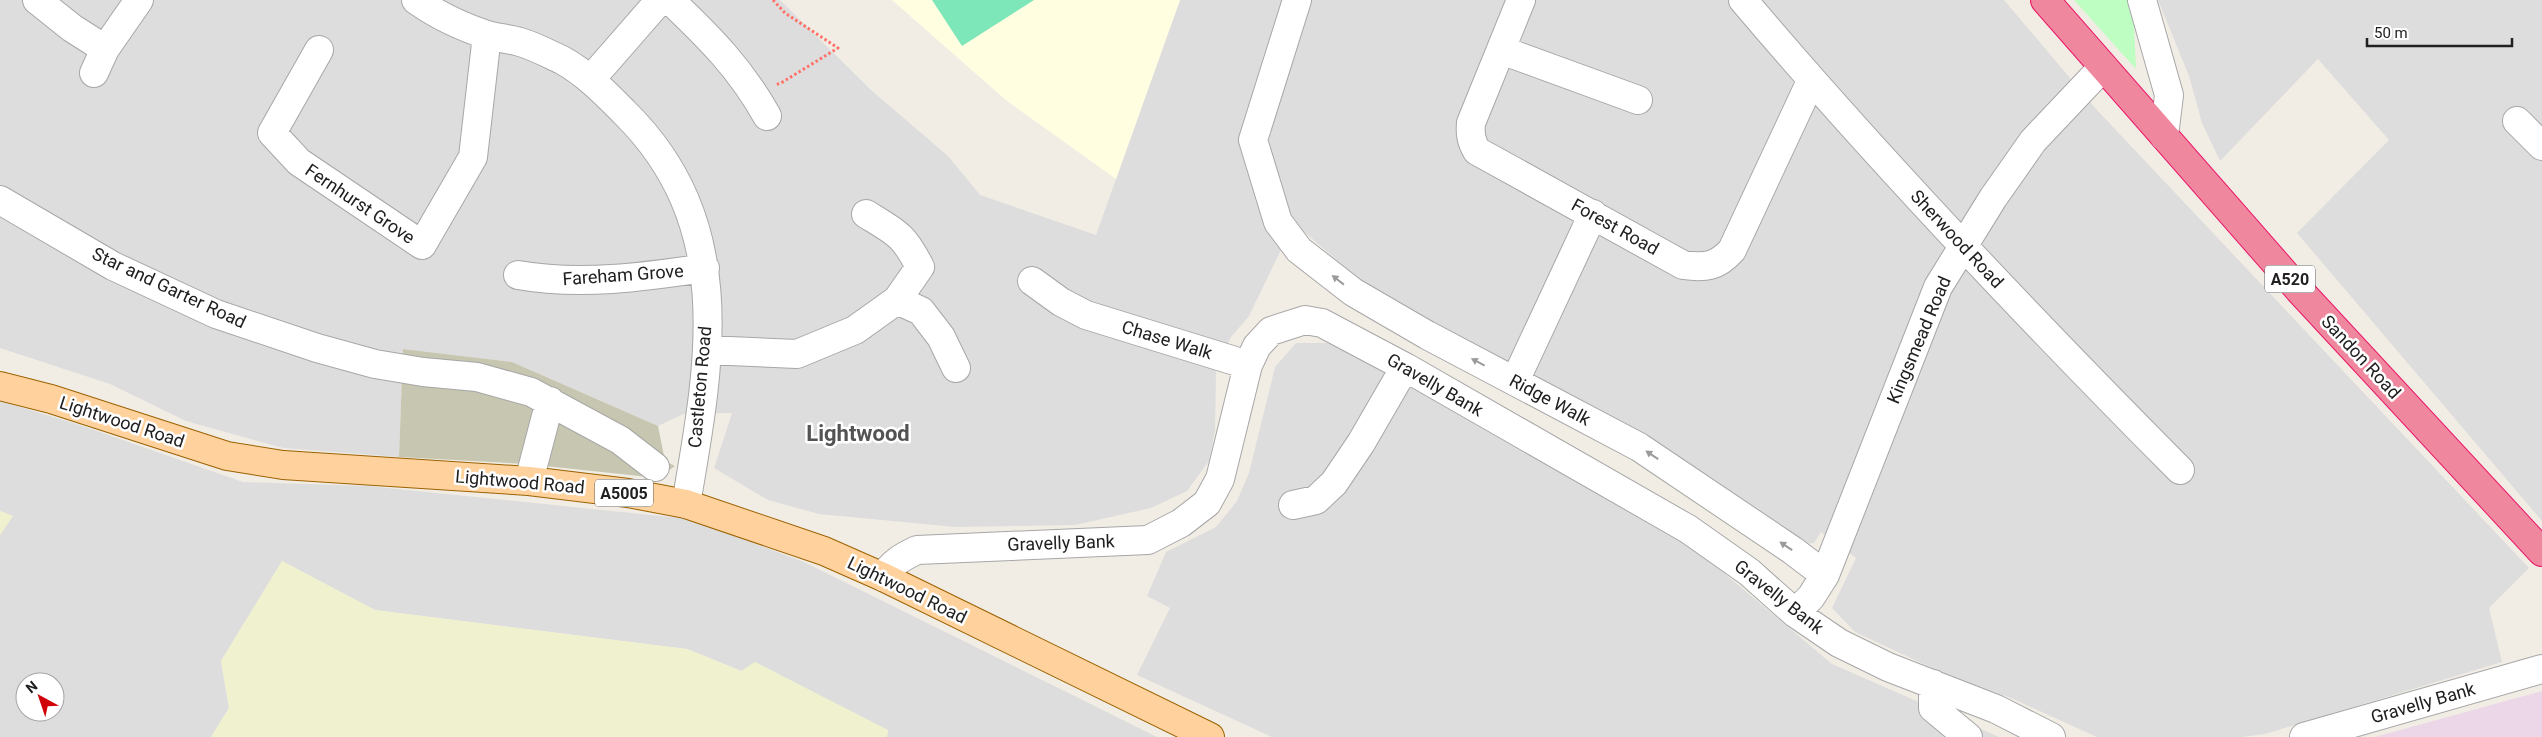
<svg xmlns="http://www.w3.org/2000/svg" width="2542" height="737" viewBox="0 0 2542 737" font-family="Roboto,sans-serif">
<rect width="100%" height="100%" fill="#f1ede5"/>
<!-- residential -->
<path fill="#dedddd" fill-rule="evenodd" d="M0,0H780L871,90L948,156L980,195L1096,235L1180,0H2004L2097,110L2529,568L2489,608L2502,662L2265,734L2242,737H2097L2011,698L1949,676L1855,632L1832,608L1856,558L1821,532L1814,543L1797,545L1371,290L1294,223L1249,316L1231,337L1216,369L1215,431L1209,461L1187,491L1151,508L1075,525L955,527L819,514L768,500L714,468L732,413L683,414L658,426L512,362L403,349L399,457L283,448L186,421L110,384L0,348Z
M2158,0H2542V521L2297,233L2389,140L2318,59L2220,161L2202,123L2189,76Z
M1296,343H1337L1692,546L1832,664L1999,737H1272L1137,675L1170,608L1147,596L1166,552L1216,527L1237,501L1249,473L1275,367Z
M0,401L77,424L243,482L368,486L690,519L804,562L1157,737H887L888,730L687,649L375,610L282,561L221,661L229,708L211,737H0V535L12,516L0,511ZM25,682H55V712H25Z"/>
<!-- industrial -->
<path fill="#ebd7e8" d="M2542,691V737H2375Z"/>
<!-- education -->
<path fill="#fffee1" d="M892,0H1180L1116,179L1007,101Z"/>
<!-- construction -->
<path fill="#c7c6b0" d="M403,349L512,362L658,426L665,461L675,466L665,473L649,477L526,464L399,457Z"/>
<!-- farmland -->
<path fill="#f0f1cf" d="M0,511L13,516L0,535Z
M282,561L375,610L687,649L741,671L755,662L888,730L887,737H211L229,708L221,661Z"/>
<!-- park -->
<path fill="#bffec2" d="M2074,0H2130L2133,8L2136,69Z"/>
<!-- pitch -->
<path fill="#7de7ba" d="M932,0H1034L962,46Z"/>
<g fill="none" stroke-linecap="round" stroke-linejoin="round">
<!-- minor casing -->
<g stroke="#a7a7a7" stroke-width="30">
<path id="minor" d="M37,0L72,28L105,49
M416,0C437,15 463,27 487,35C498,38 510,39 520,42C534,46 549,54 562,60C587,74 605,93 625,113C738,225 710,364 686,504
M670,0C709,37 741,69 767,116
M1297,0L1253,140L1278,222L1299,250L1353,292L1427,335L1639,447L1792,550L1825,575
M1521,0L1471,123C1470,134 1471,141 1477,151L1683,265C1705,268 1717,267 1732,250L1811,81
M1743,0C1881,163 2029,318 2180,470
M2142,0L2169,95L2164,136
M319,50L272,133L299,162L422,245L473,157L487,35
M1501,50L1638,100
M94,73L105,49L139,0
M591,79L660,0
M2517,121L2542,146
M0,200L113,266L216,314L317,348L375,364L423,372L477,377L531,392L620,440L655,467
M518,275C580,286 644,277 705,268
M1032,281L1061,302L1086,315L1248,365
M897,300L921,311L941,337L956,368
M707,350L797,354L855,330L897,300L920,267C903,234 897,233 866,214
M1515,381L1593,214
M529,481L550,401
M1293,505L1316,500L1334,483L1361,443L1405,367
M883,577C892,563 902,557 917,550L1148,540L1181,523L1207,503L1220,479L1248,365L1257,346L1271,331L1305,320L1322,323L1405,367L1688,529L1749,572L1795,613L1839,643L1888,667L1996,709L2051,737
M1795,613L1811,597L1825,575L1938,287L1993,198L2033,141L2103,67
M1933,684V708L1968,737
M2304,737L2542,669"/>
</g>
<!-- major casing -->
<g stroke="#9c6200" stroke-width="30">
<path id="major" d="M0,386L51,399L227,456L283,465L529,481L628,493L686,504L824,551L883,577L1210,737"/>
</g>
<!-- highway casing -->
<g stroke="#eb1768" stroke-width="30">
<path id="highway" d="M2045,0L2300,291L2542,552"/>
</g>
<!-- path -->
<path stroke="#ff7269" stroke-width="3" stroke-dasharray="2.5 2.5" stroke-linecap="butt" d="M773,0L785,13L838,48L781,83L775,85"/>
<!-- minor -->
<use href="#minor" stroke="#fff" stroke-width="28"/>
<!-- major -->
<use href="#major" stroke="#ffd19d" stroke-width="28"/>
<!-- highway -->
<use href="#highway" stroke="#ef879e" stroke-width="28"/>
</g>
<!-- one-way arrows -->
<defs><path id="oneway-solid" d="M-6-.8H1V-3.2L6.5 0L1 3.2V.8H-6Z" transform="scale(1.25)"/></defs>
<g fill="#9b9b9b">
<use href="#oneway-solid" transform="translate(1338 280) rotate(-142)"/>
<use href="#oneway-solid" transform="translate(1478 362) rotate(-152)"/>
<use href="#oneway-solid" transform="translate(1652 455) rotate(-146)"/>
<use href="#oneway-solid" transform="translate(1786 546) rotate(-146)"/>
</g>
<g text-anchor="middle" stroke-width="5" stroke-linejoin="round" paint-order="stroke">
<!-- shield labels -->
<g fill="#fff" stroke="#636363" stroke-width="1">
<rect x="2265" y="265.5" width="50" height="27" rx="4"/>
<rect x="595" y="479.5" width="58" height="27" rx="4"/>
</g>
<g font-size="16" font-weight="bold" fill="#202020">
<text x="2290" y="285">A520</text>
<text x="624" y="499">A5005</text>
</g>
<!-- street labels -->
<g font-size="18" fill="#202020" stroke="#fff">
<text transform="translate(360 204) rotate(34)" y="6">Fernhurst Grove</text>
<text transform="translate(1615 227) rotate(29)" y="6">Forest Road</text>
<text transform="translate(1957 239) rotate(47)" y="6">Sherwood Road</text>
<text transform="translate(623 275) rotate(-4)" y="6">Fareham Grove</text>
<text transform="translate(169 288) rotate(25)" y="6">Star and Garter Road</text>
<text transform="translate(1167 340) rotate(17)" y="6">Chase Walk</text>
<text transform="translate(1919 340) rotate(-67)" y="6">Kingsmead Road</text>
<text transform="translate(2361 357) rotate(47)" y="6">Sandon Road</text>
<text transform="translate(1435 385) rotate(30)" y="6">Gravelly Bank</text>
<text transform="translate(700 387) rotate(-85)" y="6">Castleton Road</text>
<text transform="translate(1550 400) rotate(28)" y="6">Ridge Walk</text>
<text transform="translate(122 422) rotate(18)" y="6">Lightwood Road</text>
<text transform="translate(520 482) rotate(5)" y="6">Lightwood Road</text>
<text transform="translate(1061 543) rotate(-2)" y="6">Gravelly Bank</text>
<text transform="translate(907 590) rotate(26)" y="6">Lightwood Road</text>
<text transform="translate(1779 597) rotate(38)" y="6">Gravelly Bank</text>
<text transform="translate(2423 703) rotate(-16)" y="6">Gravelly Bank</text>
</g>
<!-- district labels -->
<g font-size="22" font-weight="bold" fill="#535353" stroke="#fff">
<text x="858" y="441">Lightwood</text>
</g>
</g>
<!-- north arrow -->
<g transform="translate(40 697) rotate(320)"><circle r="24" fill="#ffffff" stroke="#a6a6a6"/>
<path d="M0-4L9 19L0 12L-9 19Z" fill="#d00008"/>
<text y="-8" font-size="14" font-weight="bold" text-anchor="middle" fill="#202020">N</text>
</g>
<!-- scale -->
<path d="M2367 38v8h145v-8" fill="none" stroke="#202020" stroke-width="2.5"/>
<text x="2374" y="38" font-size="15" fill="#202020" stroke="#ffffff" stroke-width="4" paint-order="stroke">50 m</text>
</svg>
